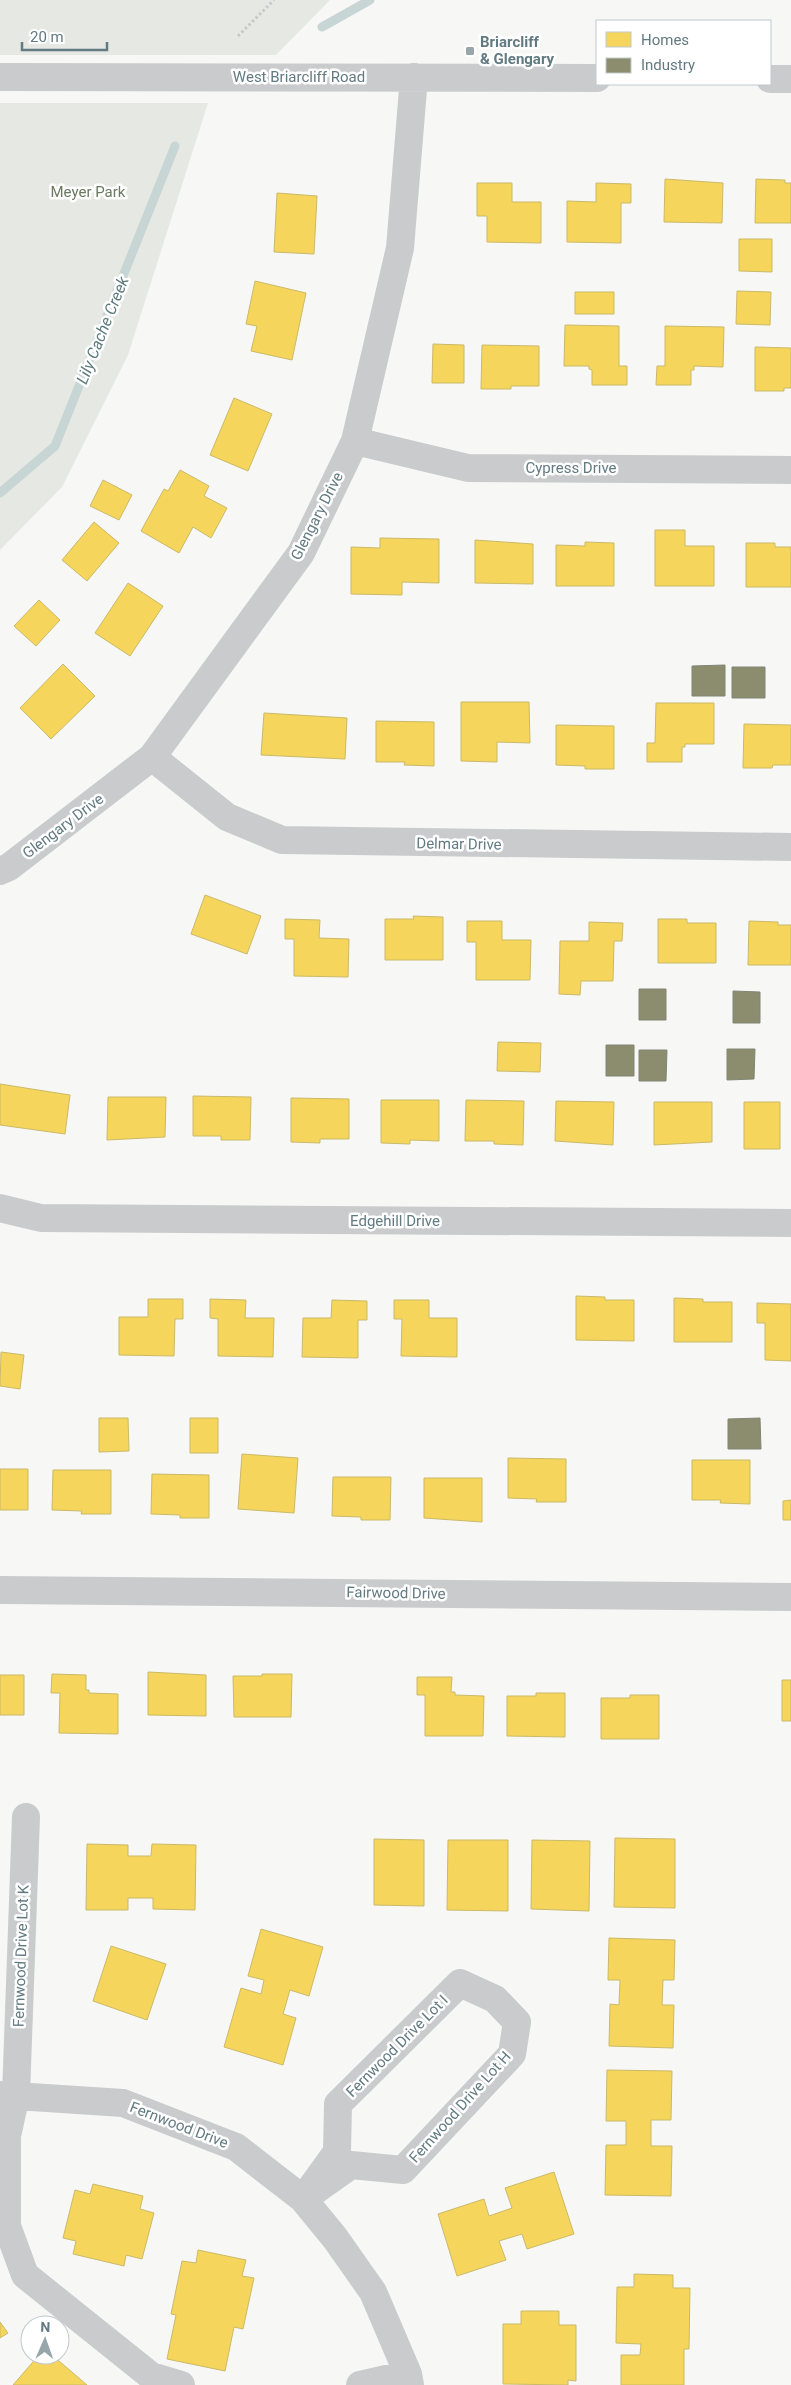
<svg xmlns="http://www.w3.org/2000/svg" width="791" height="2385" viewBox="0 0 791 2385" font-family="Roboto,sans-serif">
<rect width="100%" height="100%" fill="#f7f7f6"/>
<!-- green -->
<path fill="#e6e9e3" d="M0,0H330L276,55H0Z
M0,103H208L128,355L62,487L0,550Z"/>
<!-- homes -->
<path fill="#f6d55c" stroke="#caba67" d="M665,179L723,183L722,223L664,222Z
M756,179L785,180V183H791V223H755Z
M477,183H512V202H541V243L487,242V216H477Z
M596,183L631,184V203H621V243L567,242V201L596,202Z
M277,193L317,196L314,254L274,252Z
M739,239H772V272L739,271Z
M255,281L306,293L292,360L251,351L257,326L246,324Z
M737,291L771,292L770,325L736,324Z
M575,292H614V314H575Z
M565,325L619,326V366H627V385H592V370L589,369V366H564Z
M665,326L724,327L723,367L694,366V370H691V385H656L657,366H665Z
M433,344L464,345V383H432Z
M482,345L539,346V386H511V389H481Z
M755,347L791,348V388H784V391H755Z
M234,398L272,414L248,471L210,455Z
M180,470L209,486L204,496L227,508L211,538L193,527L179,553L141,531L164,489L168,491Z
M103,480L132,495L119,520L90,506Z
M94,522L119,543L87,581L62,560Z
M655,530H685V546H714V586H655Z
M380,538L439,539V583L402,582V595L351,594V547L380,548Z
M475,540L533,544V584L475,583Z
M585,542L614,543V586H556V545L585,546Z
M746,543H775V547H791V587H746Z
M128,583L163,606L130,656L95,633Z
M39,600L60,620L36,646L14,626Z
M63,664L95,696L51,739L20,708Z
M461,702H529L530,743L497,742V762L461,761Z
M656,703H714V744H685V747H682V762H647V743H655Z
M264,713L347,718L345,759L261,755Z
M376,721L434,722V766L404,765L405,762H376Z
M744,724L791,725V765H773L772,768H743Z
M556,725L614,726V769H585V766L556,765Z
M205,895L261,916L247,954L191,934Z
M413,916L443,917V960H385V919H414Z
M285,919L320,920L319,938L349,939L348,977L294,976V939H285Z
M658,919H687V923H716V963H658Z
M467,921H502V940H531L530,980H476V942H467Z
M749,921L778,922V925H791V965H748Z
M589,922L623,923L622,941H614L613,981H581L580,995L559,994L560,941H589Z
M498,1042L541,1043L540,1072L497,1071Z
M0,1084L70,1095L65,1134L0,1125Z
M193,1096L251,1097L250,1140H221V1136H193Z
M108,1097H166L165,1137L107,1140Z
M291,1098L349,1099V1139H320V1143L291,1142Z
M381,1100H439V1141L410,1140V1144L381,1143Z
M466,1100L524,1101L523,1145L494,1144V1141H465Z
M556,1101L614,1102L613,1145L555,1141Z
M654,1102H712V1142L654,1145Z
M744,1102H780V1149H744Z
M576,1296L605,1297V1300H634V1341L576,1340Z
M674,1298L703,1299V1302H732V1342H674Z
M148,1299H183V1319H175L174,1356L119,1355V1317H148Z
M210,1299L246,1300L245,1318H274L273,1357L218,1356V1319L210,1318Z
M332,1300L367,1301V1320H358V1358L302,1357L303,1318H331Z
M394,1300H429V1318H457V1357L401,1356L402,1319H394Z
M757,1303L791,1304V1361L765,1360V1323H757Z
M1,1352L24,1355L20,1389L0,1386Z
M99,1418H128L129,1451L99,1452Z
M190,1418H218V1453H190Z
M242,1454L298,1458L294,1513L238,1509Z
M508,1458L566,1459V1502H536L537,1499L508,1498Z
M692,1460H750V1504L720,1503L721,1500H692Z
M0,1469H28V1510H0Z
M53,1470H111V1514H81L82,1511L52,1510Z
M152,1474L209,1475V1518H180V1515L151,1514Z
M333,1477H391L390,1520H361V1517L332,1516Z
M424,1478H482V1522L424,1518Z
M783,1501L791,1500V1520H783Z
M148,1672L206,1675V1716L148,1715Z
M52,1674L86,1675V1690H89V1693L118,1694V1734L59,1733L60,1693H51Z
M262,1674H292L291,1717H234L233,1676H262Z
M0,1675H24V1715H0Z
M417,1677H452L451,1692H455V1695L484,1696L483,1736H425V1695H417Z
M782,1680H791V1721H782Z
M536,1693H565V1737L507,1736V1696H536Z
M630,1695H659V1739H601V1698H630Z
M615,1838L675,1839V1908L614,1907Z
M374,1839L424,1840V1906L374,1905Z
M448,1840H508V1911L447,1910Z
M532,1840L590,1841L589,1911L531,1909Z
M87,1844L128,1845V1856H151L152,1844L196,1845L195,1910L153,1909V1898H128V1910H86Z
M261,1929L323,1947L309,1996L290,1990L283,2014L296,2018L283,2065L224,2047L241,1988L261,1994L264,1980L248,1976Z
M609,1938L675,1940L674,1980H663L662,2005H674L673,2048L609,2046L610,2004L619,2005L620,1980H608Z
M111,1946L166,1964L147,2020L93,2001Z
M607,2070L672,2071L671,2120H651V2146H672L671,2196L605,2195L606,2145H626V2121H606Z
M554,2172L574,2234L527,2249L522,2234L499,2241L506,2260L457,2276L438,2214L484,2199L489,2216L512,2208L505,2188Z
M93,2184L143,2196L140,2209L154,2213L142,2259L126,2255L124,2266L73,2254L76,2241L63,2238L75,2190L90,2194Z
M198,2250L246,2260L242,2276L254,2278L243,2329L234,2327L225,2371L167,2359L176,2315L171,2314L182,2261L196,2263Z
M634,2274L673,2275V2288H690L689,2349H684V2385H621V2355H640L641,2344L616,2343L617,2287H634Z
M521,2311H559V2325H576V2381L568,2380V2385L503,2384V2324H521Z
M0,2322L8,2333L0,2338Z
M39,2355H52L87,2385H13Z"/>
<!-- industry -->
<path fill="#8c8c6e" stroke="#7f8774" d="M725,665V696H692V666Z
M732,667H765V698H732Z
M639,989H666V1020H639Z
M733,991L760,992V1023H733Z
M606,1045H634V1076H606Z
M727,1049H755L754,1079L727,1080Z
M639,1050H667L666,1081H639Z
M760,1418L761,1449H728V1419Z"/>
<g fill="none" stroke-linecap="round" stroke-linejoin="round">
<!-- stream -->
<path stroke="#c8d5d5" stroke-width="9" d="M322,27L370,0
M0,493L55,446L175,146"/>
<!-- path -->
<path stroke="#c7c9c9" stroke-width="3" stroke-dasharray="2.5 2.5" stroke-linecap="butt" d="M238,36L274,0"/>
<!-- minor -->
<path stroke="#c9cbcc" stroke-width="28" d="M0,77L597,78
M770,79H791
M355,441L468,468L791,470
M152,757L227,817L282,840L791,847
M0,871L9,867L152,757L301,553L355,441L400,248L414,77
M0,1208L41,1218L791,1223
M0,1590L791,1597
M26,1817L16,2095L7,2136V2226L25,2275L151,2376L181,2385
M460,1983L495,1999L517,2022L512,2054L403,2170L351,2165L303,2199L337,2152L338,2104Z
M0,2095L123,2103L236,2147L303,2199L335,2238L373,2292L408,2374L410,2385
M360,2385L408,2374"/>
</g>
<!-- markers -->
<rect fill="#96a6aa" stroke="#fff" stroke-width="2" x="465" y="46" width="10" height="10" rx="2.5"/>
<g text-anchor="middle" stroke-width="5" stroke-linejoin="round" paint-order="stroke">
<!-- poi labels -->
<g font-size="15" font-weight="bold" fill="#627a81" stroke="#fff" text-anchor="start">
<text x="480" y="47">Briarcliff<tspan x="480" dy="17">&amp; Glengary</tspan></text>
</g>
<!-- street labels -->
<g font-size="15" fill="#627a81" stroke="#fff">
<text x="299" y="82">West Briarcliff Road</text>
<text x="571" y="473">Cypress Drive</text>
<text transform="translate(317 516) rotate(-63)" y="5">Glengary Drive</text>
<text transform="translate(63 826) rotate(-37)" y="5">Glengary Drive</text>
<text transform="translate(459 844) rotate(1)" y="5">Delmar Drive</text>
<text x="395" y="1226">Edgehill Drive</text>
<text transform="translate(396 1593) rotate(1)" y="5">Fairwood Drive</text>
<text transform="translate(21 1956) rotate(-88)" y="5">Fernwood Drive Lot K</text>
<text transform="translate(397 2046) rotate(-45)" y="5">Fernwood Drive Lot I</text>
<text transform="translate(460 2107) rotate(-48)" y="5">Fernwood Drive Lot H</text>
<text transform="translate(179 2125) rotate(21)" y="5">Fernwood Drive</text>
</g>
<!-- park labels -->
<g font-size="15" fill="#6a7961" stroke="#fff">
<text x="88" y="197">Meyer Park</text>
</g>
<!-- water labels -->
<g font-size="16" font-style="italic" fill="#5c7a7c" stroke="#fff">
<text transform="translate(102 330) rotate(-68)" y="6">Lily Cache Creek</text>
</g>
</g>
<!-- legend -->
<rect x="596" y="20" width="175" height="65" fill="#ffffff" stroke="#c0cacd"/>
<rect x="606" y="32" width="25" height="15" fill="#f6d55c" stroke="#c0cacd"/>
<text x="641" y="45" font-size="15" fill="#627a81">Homes</text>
<rect x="606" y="58" width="25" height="15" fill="#8c8c6e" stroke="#c0cacd"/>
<text x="641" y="70" font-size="15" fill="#627a81">Industry</text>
<!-- north arrow -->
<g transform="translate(45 2340) rotate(2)"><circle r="24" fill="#ffffff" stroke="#c0cacd"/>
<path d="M0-4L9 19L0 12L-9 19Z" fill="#96a6aa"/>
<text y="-8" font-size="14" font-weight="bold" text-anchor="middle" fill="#627a81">N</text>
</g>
<!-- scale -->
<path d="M22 42v8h85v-8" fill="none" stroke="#627a81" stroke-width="2.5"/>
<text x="30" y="42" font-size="15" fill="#627a81" stroke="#ffffff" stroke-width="4" paint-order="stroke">20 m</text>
</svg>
